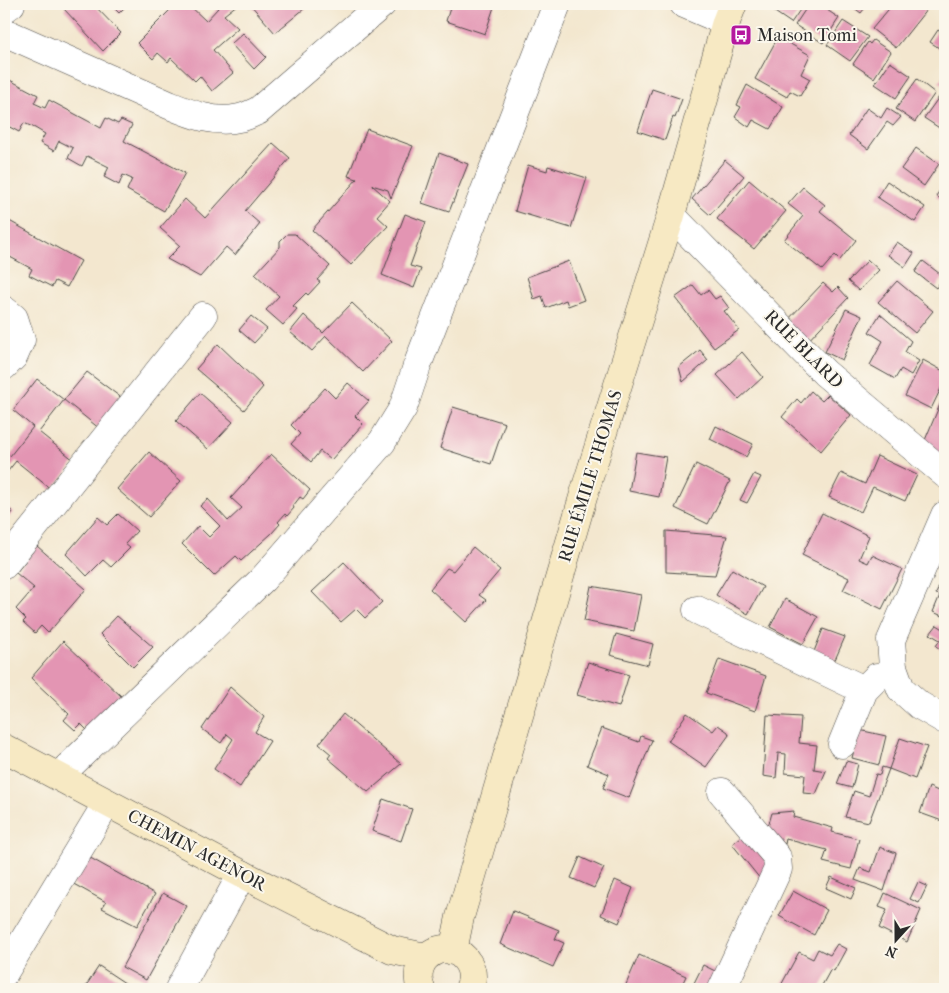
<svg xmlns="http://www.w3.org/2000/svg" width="949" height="993" viewBox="0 0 949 993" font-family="'IM FELL French Canon',serif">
<rect width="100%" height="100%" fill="#fbf7ec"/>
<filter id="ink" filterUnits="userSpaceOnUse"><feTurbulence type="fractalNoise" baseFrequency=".02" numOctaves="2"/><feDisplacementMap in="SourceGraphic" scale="10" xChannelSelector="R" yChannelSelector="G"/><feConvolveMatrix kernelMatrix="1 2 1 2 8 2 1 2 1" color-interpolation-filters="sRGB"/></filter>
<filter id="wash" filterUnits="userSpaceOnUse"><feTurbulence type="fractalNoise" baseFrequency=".0096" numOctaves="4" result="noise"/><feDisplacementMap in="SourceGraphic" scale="20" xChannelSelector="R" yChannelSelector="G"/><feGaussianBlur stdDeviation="1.12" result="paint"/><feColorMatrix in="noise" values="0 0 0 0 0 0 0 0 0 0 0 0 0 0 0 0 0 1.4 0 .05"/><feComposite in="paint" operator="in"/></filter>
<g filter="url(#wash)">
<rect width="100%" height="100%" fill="#f3e7cf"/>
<g id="blocks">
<!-- building -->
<path fill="#e395b3" d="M70,4H93L121,33L103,51L64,9Z
M110,4H128L119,13Z
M176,4H188L206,21L218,8L213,4H238L224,15L238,28L213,50L233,73L212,91L200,76L195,81L171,58L168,62L158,53L153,59L137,43Z
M250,4H301L305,8L275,33Z
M438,4H495L485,34L446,21L450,8Z
M763,4H804L791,23Z
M809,4H818L839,18L823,43L795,25Z
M849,4H868L861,13Z
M893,4H931L896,48L872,29Z
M843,21L868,37L850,61L827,45Z
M938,30L945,34V52L930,42Z
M243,33L266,57L254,69L231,44Z
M778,37L810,55L801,74L810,79L800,96L790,91L787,97L755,79Z
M873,40L891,52L874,78L853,64L868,42L870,44Z
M890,62L911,76L896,98L875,84Z
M945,75V86L939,82Z
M4,77L38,95L34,103L45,108L49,100L101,128L106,118L118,124L121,120L132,125L124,141L185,173L164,211L127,190L132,179L123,175L119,185L104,177L109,167L87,156L82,166L68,158L73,148L59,141L54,151L40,143L45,134L35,128L24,123L19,132L4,124L9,114L4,112Z
M917,79L935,93L915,122L896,109Z
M747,85L783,107L770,129L753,120L749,127L735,117L741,107L737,105Z
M652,89L682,99L675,118L673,117L665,140L638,131Z
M939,97L945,101V129L944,131L924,118Z
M867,108L881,118L887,108L901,117L893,126L887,122L868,149L849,135Z
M367,129L413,146L391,198L388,190L372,185L390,201L377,216L388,226L351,265L312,230L357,179L348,176Z
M273,143L290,158L245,211L260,224L235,255L226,247L200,277L167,259L180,246L160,228L185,199L205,218Z
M916,148L939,164L924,186L901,169Z
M439,153L468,164L449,212L422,203Z
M725,160L744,176L710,215L692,199Z
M528,165L547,171L548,166L587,178L571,228L515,211Z
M749,180L786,211L754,249L717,219Z
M887,181L925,207L915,222L877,197Z
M945,183V202L936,196Z
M803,187L825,205L820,211L856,240L840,260L835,255L822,270L784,240L803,216L788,204Z
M405,214L426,222L410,266L421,269L414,288L382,275Z
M4,218L81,261L67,287L55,281L52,287L29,275L32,269L10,257L7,263L4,261Z
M287,234H295L330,266L317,280L320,282L308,295L306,293L293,306L297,309L283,325L266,310L279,296L255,274L280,247V241Z
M897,242L914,253L905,267L888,255Z
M868,260L879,270L859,291L848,281Z
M569,261L584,300L568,306L566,300L546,308L542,296L534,299L527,277Z
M923,261L944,277L936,288L915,272Z
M897,281L933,311L915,333L878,302Z
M823,283L833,292L838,287L848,298L805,344L784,324Z
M693,285L701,295L708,290L715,299L720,296L729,308L724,311L739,330L714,348L675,298Z
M352,303L392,341L363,372L326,336L312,351L290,332L304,315L323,333Z
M846,309L862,316L842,360L825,352Z
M880,314L911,341L905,352L919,361L911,375L901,369L895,379L870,365L883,341L869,332Z
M251,316L267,329L254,343L239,330Z
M218,344L263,387L244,410L196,369Z
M700,350L708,360L683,382L679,367Z
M742,352L763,377L739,399L717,375Z
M923,360L945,372V380L931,409L905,396Z
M87,372L123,399L100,429L64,400Z
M37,379L64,400L39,432L75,461L52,490L16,461L4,476V451L10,456L33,427L13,410Z
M348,383L369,401L355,416L363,424L331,460L320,451L311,462L291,444L300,434L291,425L325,388L335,398Z
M811,391L822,401L828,395L851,415L821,451L782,417L797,399L801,403Z
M200,393L233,422L208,449L176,421Z
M941,402L945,404V450L942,448L935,463L920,452Z
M453,407L505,423L491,464L440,448Z
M716,426L753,444L746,457L710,439Z
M149,452L181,481L149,517L117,489Z
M636,452L666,457L659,497L629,491Z
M271,454L310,490L303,499L300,497L293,506L294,508L287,516L285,514L278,522L280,524L271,534L241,561L236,556L214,576L182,544L198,526L209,537L220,526L200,506L208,499L228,521L242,508L231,498Z
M877,456L917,475L905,501L873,487L861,512L829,497L841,473L865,484Z
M696,464L730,481L708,524L675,508Z
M754,474L761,477L747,503L740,500Z
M4,505L13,512L4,523Z
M822,513L869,536L859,559L868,563L872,555L902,569L882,609L843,590L849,578L802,555Z
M118,514L137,531L125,544L130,548L111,567L103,560L87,576L66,554L98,517L107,525Z
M666,531L727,536L715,575L666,572Z
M37,546L86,589L48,633L41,626L35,633L23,622L26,619L16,609L34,588L16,573Z
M473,547L500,570L479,595L486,600L466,622L430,589L447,568L453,571Z
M344,562L382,602L365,618L356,609L341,622L312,592Z
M732,569L763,587L748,614L716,595Z
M940,584L945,586V617L933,612L940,595L936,594Z
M591,586L641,595L634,631L584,621Z
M785,599L818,617L803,644L770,627Z
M117,616L153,647L133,667L100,634Z
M937,625L945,630V653L936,646L940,640L930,634Z
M823,629L845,637L834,662L813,654Z
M616,634L653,644L648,665L610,655Z
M63,641L122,697L88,731L81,724L75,730L64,720L69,714L31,678Z
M719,659L766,676L755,711L706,693Z
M588,662L629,675L619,707L577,695Z
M230,687L264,717L255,732L270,741L240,787L214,769L233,739L227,734L221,743L202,729Z
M687,713L713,731L718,725L728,732L729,735L706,767L668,741Z
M343,714L401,764L368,792L328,758L331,754L319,744Z
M767,715L801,717L799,743L817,745L814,769L826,771L816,794L803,793L805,775L785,773L786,754L778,753L776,778L763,776Z
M602,728L639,742L641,736L652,740L629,798L603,788L609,774L587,765Z
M859,730L886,736L879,765L852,758Z
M900,738L927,747L915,779L889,769L869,822L845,817L854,791L869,796L876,774L880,775L882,767L889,769Z
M846,761L858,764L852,788L837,784Z
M929,787L945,794V822L920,813Z
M383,799L412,809L401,841L372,831Z
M794,811L793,817L833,828L832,832L859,839L851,869L823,862L827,850L786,839L785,844L765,837L772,813Z
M745,834L769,864L761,880L732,844Z
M880,847L896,853L884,891L855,880L860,868L871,872Z
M85,855L155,894L137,926L102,908L106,902L70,882Z
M580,857L604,868L594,888L571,878Z
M831,877L856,888L851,899L826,888Z
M615,880L633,888L619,923L601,915Z
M918,882L927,886L919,903L910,899Z
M793,891L827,910L814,935L779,916Z
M163,893L187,906L146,980L122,967Z
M885,893L921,910L907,942L879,928L887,910L879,907Z
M513,911L559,930L555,939L564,943L553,967L500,944Z
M837,944L846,949L834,971L831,969L820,989H779L799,952L813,959L818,949L830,955Z
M639,955L686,976L680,989H624Z
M703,965L717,972L708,989H691Z
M99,966L134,989H84Z"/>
</g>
</g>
<g filter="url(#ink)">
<use href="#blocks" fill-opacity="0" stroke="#494744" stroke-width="1"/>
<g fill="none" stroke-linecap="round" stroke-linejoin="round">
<!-- street casing -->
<g stroke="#494744" stroke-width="29">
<path id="street" d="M684,4L726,22
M4,9L11,4
M4,32L169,105C191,114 215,124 239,118C246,117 252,113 258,111L382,4
M671,215L825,373L945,474
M4,310L14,318L21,340L14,356L4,366
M945,515L891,640L893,667L901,689L919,705L945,720
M4,565L203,316
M697,610L864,690
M842,744L864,690L877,677
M59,776L263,579L382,442L403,408L417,366L557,4
M4,973L107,803
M179,989L242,874
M722,989L778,869L777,857L771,850L722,792"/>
</g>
<!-- secondary casing -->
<g stroke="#494744" stroke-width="29">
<path id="secondary" d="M4,748L242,874L392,950L425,957
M453,951L460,917L586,487L671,215L726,22L733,4
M421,989C408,954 451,934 468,963C473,971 473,980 469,989"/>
</g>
<!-- street -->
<use href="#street" stroke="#fff" stroke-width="28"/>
<!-- secondary -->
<use href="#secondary" stroke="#f7e9c3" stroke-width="28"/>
</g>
</g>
<!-- icons -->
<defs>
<g id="bus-square" transform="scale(1.125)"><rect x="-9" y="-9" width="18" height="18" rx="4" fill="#b5179e" stroke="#fbf7ec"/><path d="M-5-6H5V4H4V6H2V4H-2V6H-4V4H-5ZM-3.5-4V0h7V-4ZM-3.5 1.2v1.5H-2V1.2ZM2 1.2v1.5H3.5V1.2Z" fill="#fff"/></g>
</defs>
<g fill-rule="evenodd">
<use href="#bus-square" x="741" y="35"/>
</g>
<g text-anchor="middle" stroke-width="4" stroke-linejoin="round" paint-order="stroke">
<!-- poi labels -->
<g font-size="18" fill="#2b2b2b" stroke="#fbf7ec" text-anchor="start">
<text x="757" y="41">Maison Tomi</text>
</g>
<!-- street labels -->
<g font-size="18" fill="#2b2b2b" stroke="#fbf7ec">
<text transform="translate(804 349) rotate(45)" y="6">RUE BLARD</text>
<text transform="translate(590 476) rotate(-73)" y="6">RUE ÉMILE THOMAS</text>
<text transform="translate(197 850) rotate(28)" y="6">CHEMIN AGENOR</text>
</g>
</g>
<!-- margin -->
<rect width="949" height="993" fill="none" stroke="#fbf7ec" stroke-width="20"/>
<!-- north arrow -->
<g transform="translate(896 940) rotate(201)" stroke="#fbf7ec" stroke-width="4" paint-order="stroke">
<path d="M0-4L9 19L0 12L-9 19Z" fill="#2b2b2b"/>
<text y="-8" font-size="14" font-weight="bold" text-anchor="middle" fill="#2b2b2b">N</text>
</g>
</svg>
